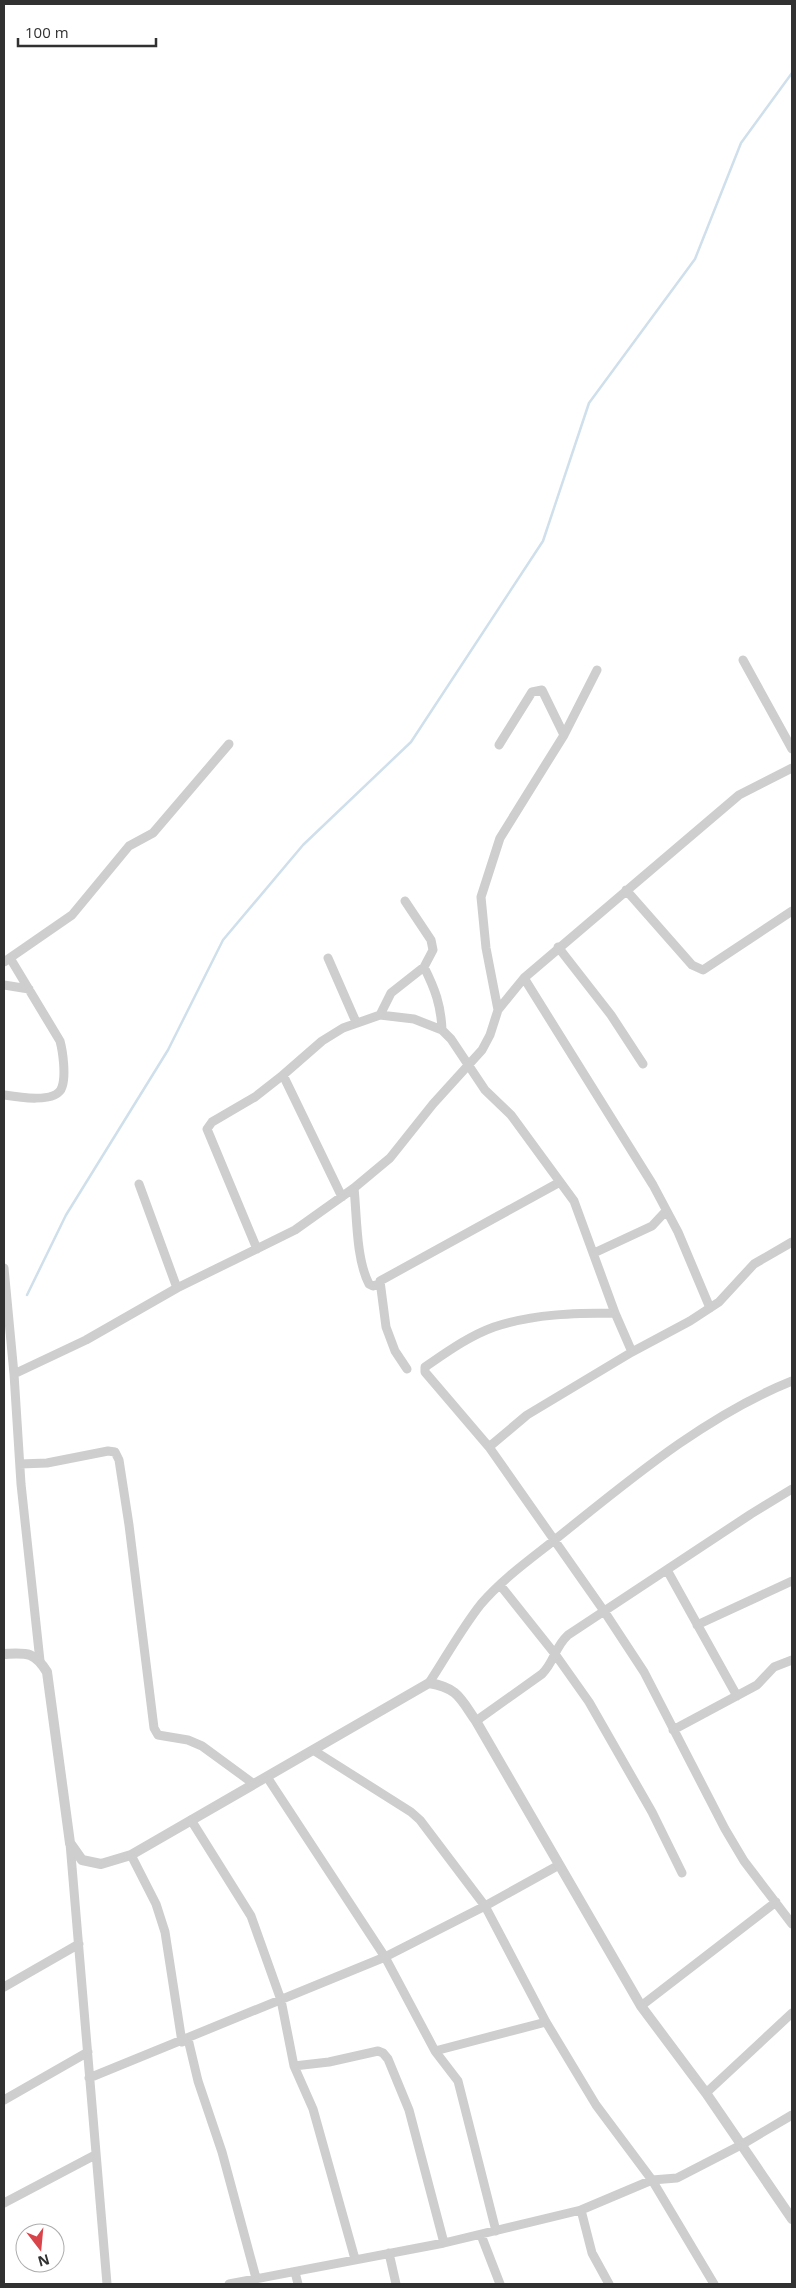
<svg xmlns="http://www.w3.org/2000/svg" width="796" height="2288" viewBox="0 0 796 2288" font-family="'Open Sans',sans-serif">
<rect width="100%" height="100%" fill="#fff"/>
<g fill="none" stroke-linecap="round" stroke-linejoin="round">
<!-- stream -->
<path stroke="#cfdfeb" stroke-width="2.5" d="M27,1295L66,1215L168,1050L223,940L303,845L411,742L543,541L589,403L695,259L741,143L792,73"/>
<!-- minor -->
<path stroke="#cecece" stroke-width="9" d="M743,660L792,749
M499,745L532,692L542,690L564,735
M626,890L692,965L703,970L792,911
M558,947L611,1015L643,1064
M328,958L356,1022
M4,962L72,915L129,846L153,833L229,744
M424,967C435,989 441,1005 442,1030
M524,978L653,1185L678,1232L710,1308
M4,985L29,989
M498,1010L486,948L481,897L500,838L564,735L597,670
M380,1015L391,993L424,967L433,950L431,940L405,901
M4,1095C16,1097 57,1104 62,1087C66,1076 63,1052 60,1041L10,958
M139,1184L177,1288
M354,1188C357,1217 356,1259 369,1284L373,1286L379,1284
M342,1197L283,1075L322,1041L343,1028L380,1015L414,1019L442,1030L451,1039L485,1090L511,1115L574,1201L615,1313L632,1352
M257,1249L207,1129L212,1122L255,1097L283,1075
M594,1253L652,1226L666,1211
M4,1268L14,1374L21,1484L40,1661
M615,1313C575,1313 533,1314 494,1327C469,1336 447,1352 425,1367V1372L489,1447L604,1611L644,1672L725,1829L744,1861L792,1924
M407,1369L395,1351L386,1327L380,1281L560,1182
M14,1374L86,1340L177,1288L295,1230L354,1188L390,1158L433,1104L482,1050L490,1035L498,1010L524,978L739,795L792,768
M489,1447L527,1415L632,1352L690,1321L719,1302L754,1264L792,1242
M20,1464L47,1463L108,1451L115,1452L119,1460L129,1525L154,1728L158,1735L188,1740L202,1746L254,1784
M667,1570L737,1696
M500,1585L555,1654L589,1702L652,1812L682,1873
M697,1625L792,1581
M429,1683C446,1657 462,1628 481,1604C504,1577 535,1556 562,1534C633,1477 707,1415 792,1381
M476,1721L542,1674C555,1661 554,1648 568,1635L751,1514L792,1489
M673,1730L757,1685L774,1667L792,1660
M313,1750L411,1812L420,1820L485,1906L546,2022L596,2105L652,2180L714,2284
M267,1777L385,1957L435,2051L458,2081L496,2231
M191,1820L251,1916L281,2000L294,2066L313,2109L355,2259
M70,1843L107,2284
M131,1855L156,1904L165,1932L182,2042
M4,1987L79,1944
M641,2006L776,1902
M188,2039L198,2081L222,2152L256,2278
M435,2051L546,2022
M294,2066L329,2062L378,2051L383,2053L388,2059L409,2110L444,2243
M89,2078L385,1957L485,1906L559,1865
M706,2093L792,2013
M4,2100L88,2052
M4,2203L95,2155
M581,2210L592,2253L609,2284
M481,2235L500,2284
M389,2253L396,2284
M295,2272L298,2284
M229,2284L444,2243L581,2210L652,2180L677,2178L741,2145L792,2115"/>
<!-- tertiary -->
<path stroke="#cecece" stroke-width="10" d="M4,1654C26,1653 34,1651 47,1672L70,1843L82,1860L101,1864L131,1855L429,1683C458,1688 460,1698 476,1721L641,2006L706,2093L792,2219"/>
</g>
<!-- border -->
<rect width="796" height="2288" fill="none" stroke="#313131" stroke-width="10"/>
<!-- north arrow -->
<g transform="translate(40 2248) rotate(164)"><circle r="24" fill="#ffffff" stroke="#adadad"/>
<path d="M0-4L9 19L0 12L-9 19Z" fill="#d84449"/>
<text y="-8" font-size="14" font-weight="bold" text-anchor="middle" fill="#313131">N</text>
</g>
<!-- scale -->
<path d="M18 38v8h138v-8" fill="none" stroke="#313131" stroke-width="2.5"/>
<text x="25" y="38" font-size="15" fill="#313131" stroke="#ffffff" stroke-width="4" paint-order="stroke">100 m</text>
</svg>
